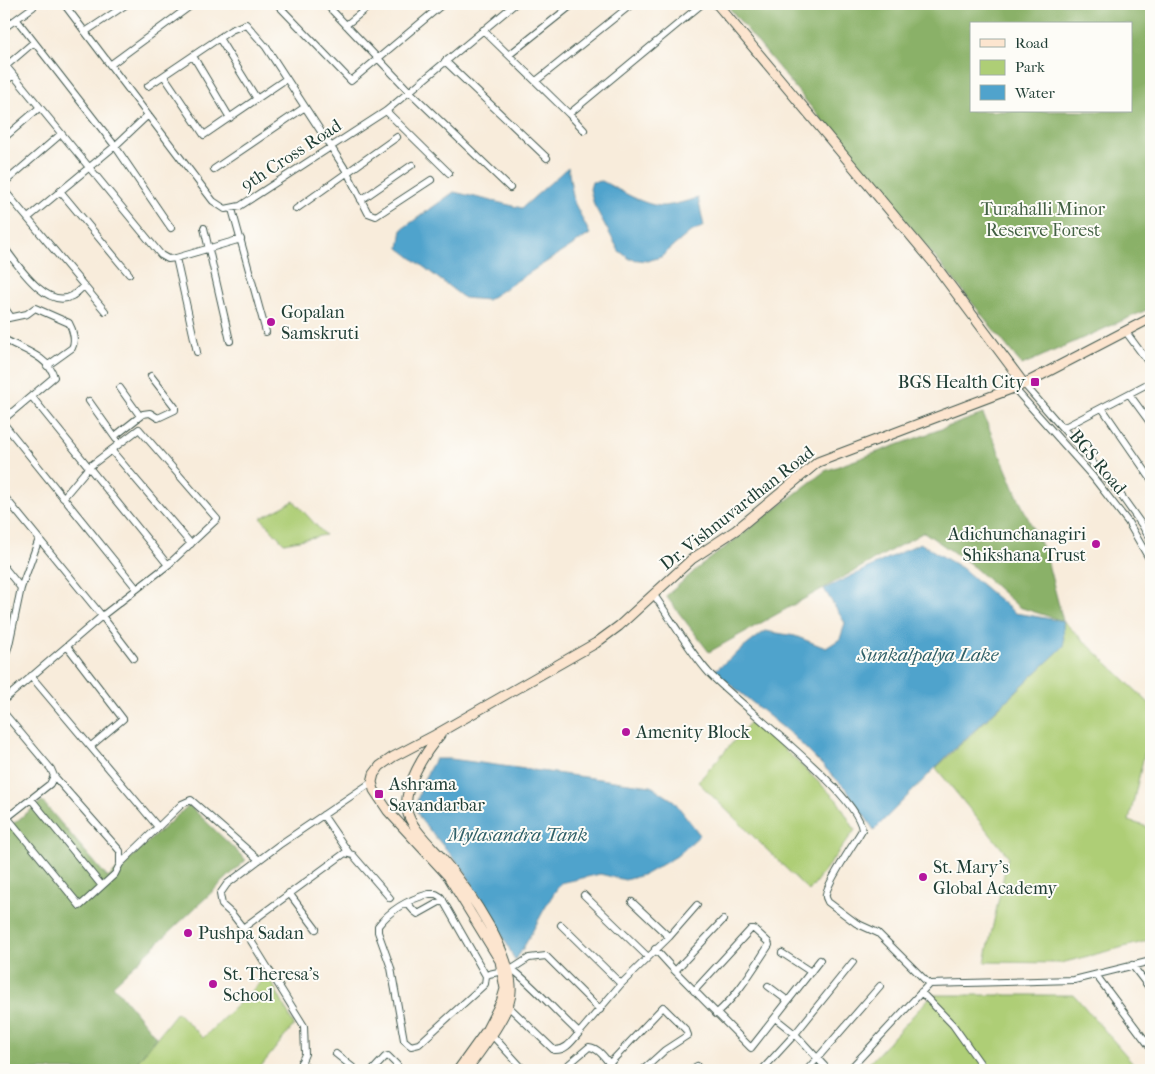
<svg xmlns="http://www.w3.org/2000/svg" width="1155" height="1074" viewBox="0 0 1155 1074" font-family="'IM FELL French Canon',serif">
<rect width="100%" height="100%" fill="#fdfcf7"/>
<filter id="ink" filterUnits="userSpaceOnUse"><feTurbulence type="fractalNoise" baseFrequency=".02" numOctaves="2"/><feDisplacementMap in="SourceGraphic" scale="10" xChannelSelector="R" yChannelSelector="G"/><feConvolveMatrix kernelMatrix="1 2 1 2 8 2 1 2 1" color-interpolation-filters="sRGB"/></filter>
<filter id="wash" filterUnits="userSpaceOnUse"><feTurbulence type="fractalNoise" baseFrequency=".0096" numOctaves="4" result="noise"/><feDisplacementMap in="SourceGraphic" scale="20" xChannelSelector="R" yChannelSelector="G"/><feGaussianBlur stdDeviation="1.12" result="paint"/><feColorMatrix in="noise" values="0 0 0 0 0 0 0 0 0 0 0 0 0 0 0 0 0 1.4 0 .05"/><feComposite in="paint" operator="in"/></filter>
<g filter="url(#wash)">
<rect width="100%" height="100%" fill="#f8ecdb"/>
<!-- green -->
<path fill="#aece76" stroke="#668655" d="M294,501L325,535L284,543L261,518Z
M1063,621L1151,705V724L1129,821L1151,828V940L1061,963L985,962L1008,856L936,768L1064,646Z
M753,719L837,800L855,830L809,891L698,782Z
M268,975L294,1025L258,1070H131L177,1012L203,1038Z
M932,995H1074L1139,1070H863Z"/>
<!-- forest -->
<path fill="#8ab167" stroke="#54774e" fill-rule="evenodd" d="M726,4H1151V308L1022,365L958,285ZM971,24H1131V111H971Z
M983,414L1017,495L1046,556L1063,621L1019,607L969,563L924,532L709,652L666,596L698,568L825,471Z
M42,801L108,878L189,805L246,860L113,985L156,1037L131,1070H4V831Z"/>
<!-- water -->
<path fill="#50a3cc" stroke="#387080" d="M568,167L574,202L590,234L487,300L464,298L399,248L402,229L454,192L522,208Z
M602,181C618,189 646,207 664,206C675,205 687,201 698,198L704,226L689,233L661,257L647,261L630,259L619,251L594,205L590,189L592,182Z
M920,543L962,568L1015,613L1063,621L1064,646L949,754L874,830L846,789L792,735L714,671L765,631L795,636L826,648L840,639L845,623L824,589Z
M435,759H451L651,786L674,801L700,835L677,856L646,874L625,880L600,874L561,883C543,907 532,936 515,961L508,946L463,869L421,820L415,808L423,781Z"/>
</g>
<g filter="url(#ink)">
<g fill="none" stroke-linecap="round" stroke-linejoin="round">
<!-- street casing -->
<g stroke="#40574d" stroke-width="8">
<path id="street" d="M64,4L213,201L225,209L240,206L386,111L515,4
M277,4L351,81L443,4
M326,4L409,91L510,188
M17,20L115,146L171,228
M346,25L372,4
M4,28L33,7
M483,30L569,114L702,4
M85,32L127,4
M219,38L257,99
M34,42L6,66L161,255L168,259L176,258L241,239
M509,55L573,4
M193,56L230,118
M445,61L547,158
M110,65L193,4
M164,76L204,135L286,79
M536,81L632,4
M4,83L13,75
M148,86L231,30L246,24L266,47L331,147L347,172L368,213L376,216L431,180
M386,111L449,173
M569,114L584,130
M4,138L39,108
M214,169L305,107
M4,183L61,134
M4,190L105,311
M60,191L129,274
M361,200L412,165
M232,209L266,332
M296,209L397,137
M28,218L115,146L148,115
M204,228L230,341
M4,247C17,264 46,310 72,296C76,294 80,289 84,286
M176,258L197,352
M4,307L11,317
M4,319L27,314L35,308L69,323C73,330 76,341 72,348L47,366
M1126,332L1151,366
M4,339C20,349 49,356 54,377L4,419
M1024,384L1120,494L1142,525L1151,541
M120,388L140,416
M1014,388L1093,477L1128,522L1151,562
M1129,394L1151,424
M32,397L168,565
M89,401L116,439
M1102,408L1151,479
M4,424L137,589
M1063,428L1151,382
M115,436L143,414L150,413L158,418L175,410V407L151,376
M111,450L191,544
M4,496L102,616L134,658
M4,567L21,588
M654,595C671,619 690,652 709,673C738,704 859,794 862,830C854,844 828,881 826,894C825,898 827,899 828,902L856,923L878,933L929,984
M67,646L123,719L91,746
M4,659L9,645L21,588L39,539
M31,676L158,827
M4,700L102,616L168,565L217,519L139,429L89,467L63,498
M4,713L51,769L54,776L50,784L4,820
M31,799L102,886
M323,815L349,853
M7,817L80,906L115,874L120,864V851L54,776
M120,864L182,804L191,800L259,860
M289,893L316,929
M429,894H436L441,897L486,976L485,984L419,1044L411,1046L404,1040L391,968L378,932V926C391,909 410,899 429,894Z
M584,895L648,957
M632,902L669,937
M407,903L414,911L418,914L443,900
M561,925L621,984
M243,928L345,853L353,855L390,898
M655,949L675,971L751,1048L820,960
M782,953L811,972
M1132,965L1151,990
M512,969L529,958L546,956L600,1010
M675,971L723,920
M1096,975L1151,1048
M486,976L489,974L512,969C536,988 556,1012 579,1033L621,984L669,937L697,905
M768,986L788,1001
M694,991L751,929H754L768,942L769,945C753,969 738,995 716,1014
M921,992L953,1025L985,1070
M507,1005L554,1050C566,1051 572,1041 579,1033
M775,1018L795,1034L828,1070
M491,1034L524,1070
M336,1054L356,1070
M301,1062L311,1070
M609,1064L663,1007L686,1030L688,1035L665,1050L643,1070
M298,1070L305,1054L304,1026L243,928L232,914L222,905L220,894L227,884L279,845L372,782
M373,1070L385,1057L388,1056L397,1065
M562,1070L589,1047C600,1048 608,1062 614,1070
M689,1070L697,1066
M762,1070L795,1034L853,962
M807,1070L880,986
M849,1070L929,984L1074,980L1151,961"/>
</g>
<!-- secondary casing -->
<g stroke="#40574d" stroke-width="11">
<path id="secondary" d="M717,4L932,261L1024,384
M440,735C425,752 403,787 407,810C409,825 430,845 440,856C465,885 523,964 509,1003C502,1023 479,1054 466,1070
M458,1070L486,1031L501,1002L505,989L500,961L448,876L388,811L374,790L372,782L374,774L380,766L393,757L435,735L596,643L619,626L692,559L736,530L818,462L1024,384L1151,318"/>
</g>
<!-- street -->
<use href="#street" stroke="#fff" stroke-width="6"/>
<!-- secondary -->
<use href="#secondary" stroke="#fce5cf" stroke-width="9"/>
</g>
</g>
<!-- markers -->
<g fill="#b5179e" stroke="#fdfcf7" stroke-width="2">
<circle cx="271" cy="322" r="5"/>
<rect x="1030" y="377" width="10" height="10" rx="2.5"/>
<circle cx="1096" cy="544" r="5"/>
<circle cx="626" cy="732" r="5"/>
<rect x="374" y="789" width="10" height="10" rx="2.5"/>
<circle cx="923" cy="877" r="5"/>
<circle cx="188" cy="933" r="5"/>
<circle cx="213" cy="984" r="5"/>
</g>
<g text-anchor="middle" stroke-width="4" stroke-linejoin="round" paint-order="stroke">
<!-- street labels -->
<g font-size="18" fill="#1f3d34" stroke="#fdfcf7">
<text transform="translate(291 155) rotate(-33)" y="6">9th Cross Road</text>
<text transform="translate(1098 462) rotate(50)" y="6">BGS Road</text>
<text transform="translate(737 508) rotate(-38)" y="6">Dr. Vishnuvardhan Road</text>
</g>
<!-- park labels -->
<g font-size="18" fill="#436144" stroke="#fdfcf7">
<text x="1043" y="215">Turahalli Minor<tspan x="1043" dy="21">Reserve Forest</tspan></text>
</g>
<!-- poi labels -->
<g font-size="18" fill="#1f3d34" stroke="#fdfcf7" text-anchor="start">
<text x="281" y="318">Gopalan<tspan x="281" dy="21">Samskruti</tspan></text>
<text x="1025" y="388" text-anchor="end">BGS Health City</text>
<text x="1086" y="540" text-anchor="end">Adichunchanagiri<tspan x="1086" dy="21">Shikshana Trust</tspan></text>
<text x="636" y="738">Amenity Block</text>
<text x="389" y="790">Ashrama<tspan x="389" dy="21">Savandarbar</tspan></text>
<text x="933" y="873">St. Mary's<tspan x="933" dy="21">Global Academy</tspan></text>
<text x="198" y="939">Pushpa Sadan</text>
<text x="223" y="980">St. Theresa's<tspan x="223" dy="21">School</tspan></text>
</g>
<!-- water labels -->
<g font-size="19" font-style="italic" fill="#306169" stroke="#fdfcf7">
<text x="928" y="661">Sunkalpalya Lake</text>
<text x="518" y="841">Mylasandra Tank</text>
</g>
</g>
<!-- margin -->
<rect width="1155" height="1074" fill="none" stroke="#fdfcf7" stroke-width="20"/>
<!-- legend -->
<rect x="970" y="22" width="162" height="90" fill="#fdfcf7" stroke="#a4b0a9"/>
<rect x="980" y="39" width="25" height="8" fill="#fce5cf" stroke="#a4b0a9"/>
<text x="1015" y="48" font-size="15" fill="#1f3d34">Road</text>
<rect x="980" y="60" width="25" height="15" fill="#aece76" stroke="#a4b0a9"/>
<text x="1015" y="72" font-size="15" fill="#1f3d34">Park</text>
<rect x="980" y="85" width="25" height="15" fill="#50a3cc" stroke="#a4b0a9"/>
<text x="1015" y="98" font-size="15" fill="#1f3d34">Water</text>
</svg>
